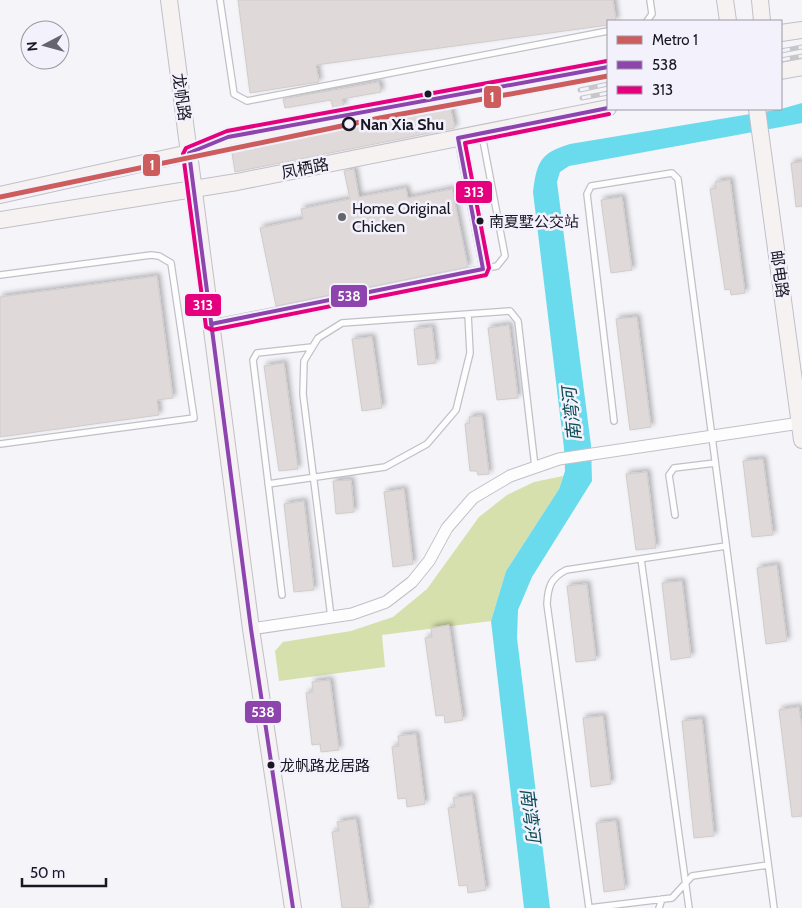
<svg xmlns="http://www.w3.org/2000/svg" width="802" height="908" viewBox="0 0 802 908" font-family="Cabin,'Noto Sans SC',sans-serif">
<defs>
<filter id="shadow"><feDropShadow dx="3" dy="-3" stdDeviation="2.5" flood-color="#0004"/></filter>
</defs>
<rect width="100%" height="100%" fill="#f4f4f9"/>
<!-- green -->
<path fill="#d6e0ac" d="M563,476L559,489L506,571L491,621L382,635L385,667L279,681L275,651L283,642L351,631L393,617L427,589L479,517L507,495L534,482Z"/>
<!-- water -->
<path fill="#6adbec" d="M802,103V123L569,166L560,172L557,182L591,445L592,481L532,577L518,610L517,638L550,908H524L491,621L506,571L559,489L565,471L564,448L533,192C537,162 540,153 570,144L781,109Z"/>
<!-- building -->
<path fill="#dfd9d9" stroke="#d1cccb" filter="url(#shadow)" d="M238,0H613L616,21H608V25L316,65L319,82L250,93Z
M379,82L381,92L342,99L344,106L333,108L331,100L285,108L283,99Z
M450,106L455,128L235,172L231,147Z
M802,162V206L796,207L791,163Z
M354,169L359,197L406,188L408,198L452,189L468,267L276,306L260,228L303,219L301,209L350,199L344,171Z
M730,180L745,293L731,295L730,289L725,290L710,189L716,188L715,182Z
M622,197L632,270L611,273L601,200Z
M157,276L173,398L157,400L159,415L0,437V297Z
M637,317L651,427L630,430L616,319Z
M509,325L518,398L497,400L488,328Z
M432,327L436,363L418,365L414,329Z
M372,337L382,408L362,411L352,339Z
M284,363L298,469L279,471L264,366Z
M482,416L489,474L478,475L477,471H470L465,424L470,423L469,417Z
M763,459L773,535L752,537L743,461Z
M647,472L656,548L636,550L626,474Z
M351,480L354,512L336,514L333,481Z
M404,489L413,564L393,567L384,492Z
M304,501L314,590L294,592L284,504Z
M777,565L787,641L766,644L757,568Z
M682,581L691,657L671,660L662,583Z
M587,584L596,660L576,662L567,586Z
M449,625L463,720L445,723L444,715L436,716L425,638L432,637L431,628Z
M330,680L339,750L321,752L320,744L312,745L306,693L313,692L312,682Z
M799,707L802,729V816L792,817L779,710Z
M603,716L611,784L591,787L583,718Z
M702,719L714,836L694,838L682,721Z
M416,734L425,804L407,807L406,798L398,799L392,747L399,746L398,736Z
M472,795L486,890L468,893L467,885L459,886L448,808L455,807L453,798Z
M356,819L369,908H342L332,832L339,831L337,822Z
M616,821L625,889L604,892L596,823Z"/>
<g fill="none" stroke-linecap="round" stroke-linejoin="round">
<!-- lane casing -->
<g stroke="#c1c0c8" stroke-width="8">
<path id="lane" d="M220,0L234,94L247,101L608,31
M647,21L652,14L650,0
M458,139L483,269
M0,275L151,255L159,256L171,263L194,418L0,444
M213,323L497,266L505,256L482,135
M614,421L587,194L591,186L672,173L678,179L774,908
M268,484L385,467L427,444L456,410L470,353L468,314
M675,515L669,475L674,468L715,463
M641,559L689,908
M282,595L253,360L257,353L312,347
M331,617L303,394L304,361L318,338L342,323L510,311L518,321L535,467
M589,908L547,604C548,586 551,578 566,570L726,546
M589,908L672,898L692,876L768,865
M659,908L662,899"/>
</g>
<!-- street casing -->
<g stroke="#c1c0c8" stroke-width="13">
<path id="street" d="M251,629L352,614L386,602L412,582L429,561L447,528L473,498L510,476L559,459L800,423"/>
</g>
<!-- secondary casing -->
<g stroke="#c1c0c8" stroke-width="18">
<path id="secondary" d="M169,0L251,629L293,908
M725,0L728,21
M760,0L762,21
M781,33L802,30
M781,71L802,67
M757,109L802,440
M0,195L189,153L228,137L608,67
M0,220L237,182L608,108"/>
</g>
<!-- lane -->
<use href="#lane" stroke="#fdfdfe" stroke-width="5.5"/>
<!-- street -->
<use href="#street" stroke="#fdfdfe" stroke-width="11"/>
<!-- secondary -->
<use href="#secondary" stroke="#f7f2f2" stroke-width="16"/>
<!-- rail casing -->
<g stroke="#c7c6c9" stroke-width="5">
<path id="rail" d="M781,51L802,47
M781,60L802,56
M580,90L608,84
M582,98L608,93"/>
</g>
<!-- rail -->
<use href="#rail" stroke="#f2f1fc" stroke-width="3" stroke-dasharray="9" stroke-linecap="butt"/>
<!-- bus-1 casing -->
<g stroke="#f2f1fc" stroke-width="8">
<path id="bus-1" d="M211,324L483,269L458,138L608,108
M293,908L251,629L189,153L228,137L608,67"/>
</g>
<!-- bus-2 casing -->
<g stroke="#f2f1fc" stroke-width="8">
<path id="bus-2" d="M607,61L227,131L186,148L183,154L206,327L212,330L486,275L489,268L465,143L609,114"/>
</g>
<!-- bus-1 -->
<use href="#bus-1" stroke="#8e44ad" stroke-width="4"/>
<!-- bus-2 -->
<use href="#bus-2" stroke="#e5007d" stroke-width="4"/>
<!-- metro-1 casing -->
<g stroke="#f2f1fc" stroke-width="9">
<path id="metro-1" d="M0,197L380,118L608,76"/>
</g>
<!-- metro-1 -->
<use href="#metro-1" stroke="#cd5c5c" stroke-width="5"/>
</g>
<!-- markers -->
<g fill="#191721" stroke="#f2f1fc" stroke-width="2">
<circle cx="428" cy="94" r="4.5"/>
<circle cx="480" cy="221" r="4.5"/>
<circle cx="271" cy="765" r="4.5"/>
</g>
<circle fill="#f2f1fc" stroke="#191721" stroke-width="2.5" cx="349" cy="124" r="6"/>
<circle fill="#66646d" stroke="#f2f1fc" stroke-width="2" cx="342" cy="217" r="5"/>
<g text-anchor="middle" stroke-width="5" stroke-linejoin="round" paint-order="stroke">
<!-- bus labels -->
<g font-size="15" fill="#191721" stroke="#f2f1fc" text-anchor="start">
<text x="489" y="227">南夏墅公交站</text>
<text x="280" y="771">龙帆路龙居路</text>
</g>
<!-- street labels -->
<g font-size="16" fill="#191721" stroke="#f2f1fc">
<text transform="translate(182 97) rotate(82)" y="6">龙帆路</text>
<text transform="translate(305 168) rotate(-11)" y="6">凤栖路</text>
<text transform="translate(780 274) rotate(82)" y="6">邮电路</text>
</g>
<!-- stop labels -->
<g font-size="16" font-weight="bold" fill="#191721" stroke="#f2f1fc" text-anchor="start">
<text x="360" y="130">Nan Xia Shu</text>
</g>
<!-- poi labels -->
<g font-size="16" fill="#191721" stroke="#f2f1fc" text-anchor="start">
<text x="352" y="214">Home Original<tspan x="352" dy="18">Chicken</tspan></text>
</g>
<!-- water labels -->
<g font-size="18" font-style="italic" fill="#0c4e57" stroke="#f2f1fc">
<text transform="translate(572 414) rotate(-96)" y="6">南湾河</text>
<text transform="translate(530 815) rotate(83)" y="6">南湾河</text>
</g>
</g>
<g stroke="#f2f1fc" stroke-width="2">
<rect x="483" y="85" width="19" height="24" rx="5" fill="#cd5c5c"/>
<rect x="142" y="153" width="19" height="24" rx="5" fill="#cd5c5c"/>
<rect x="455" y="180" width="38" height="24" rx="5" fill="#e5007d"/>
<rect x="330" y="284" width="38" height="24" rx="5" fill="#8e44ad"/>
<rect x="184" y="293" width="38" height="24" rx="5" fill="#e5007d"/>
<rect x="244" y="700" width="38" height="24" rx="5" fill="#8e44ad"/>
</g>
<g font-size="14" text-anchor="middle" font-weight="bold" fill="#fff">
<text x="492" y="102">1</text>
<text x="152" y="170">1</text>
<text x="474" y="197">313</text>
<text x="349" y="301">538</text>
<text x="203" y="310">313</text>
<text x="263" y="717">538</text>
</g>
<!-- legend -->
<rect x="607" y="20" width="175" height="90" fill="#f2f1fc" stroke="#9b9aa4"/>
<rect x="617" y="36" width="25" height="8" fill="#cd5c5c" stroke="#9b9aa4"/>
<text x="652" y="45" font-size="15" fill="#191721">Metro 1</text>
<rect x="617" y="61" width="25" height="8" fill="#8e44ad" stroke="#9b9aa4"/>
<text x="652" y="70" font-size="15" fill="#191721">538</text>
<rect x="617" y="86" width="25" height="8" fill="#e5007d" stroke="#9b9aa4"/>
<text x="652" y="95" font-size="15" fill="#191721">313</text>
<!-- north arrow -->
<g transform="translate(45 45) rotate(264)"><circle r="24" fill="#f2f1fc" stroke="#9b9aa4"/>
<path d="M0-4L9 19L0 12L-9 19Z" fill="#66646d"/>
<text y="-8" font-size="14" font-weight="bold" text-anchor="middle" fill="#191721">N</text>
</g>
<!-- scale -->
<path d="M22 878v8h84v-8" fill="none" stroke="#191721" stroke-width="2.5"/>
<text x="30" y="878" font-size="15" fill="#191721" stroke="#f2f1fc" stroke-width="4" paint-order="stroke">50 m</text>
</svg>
